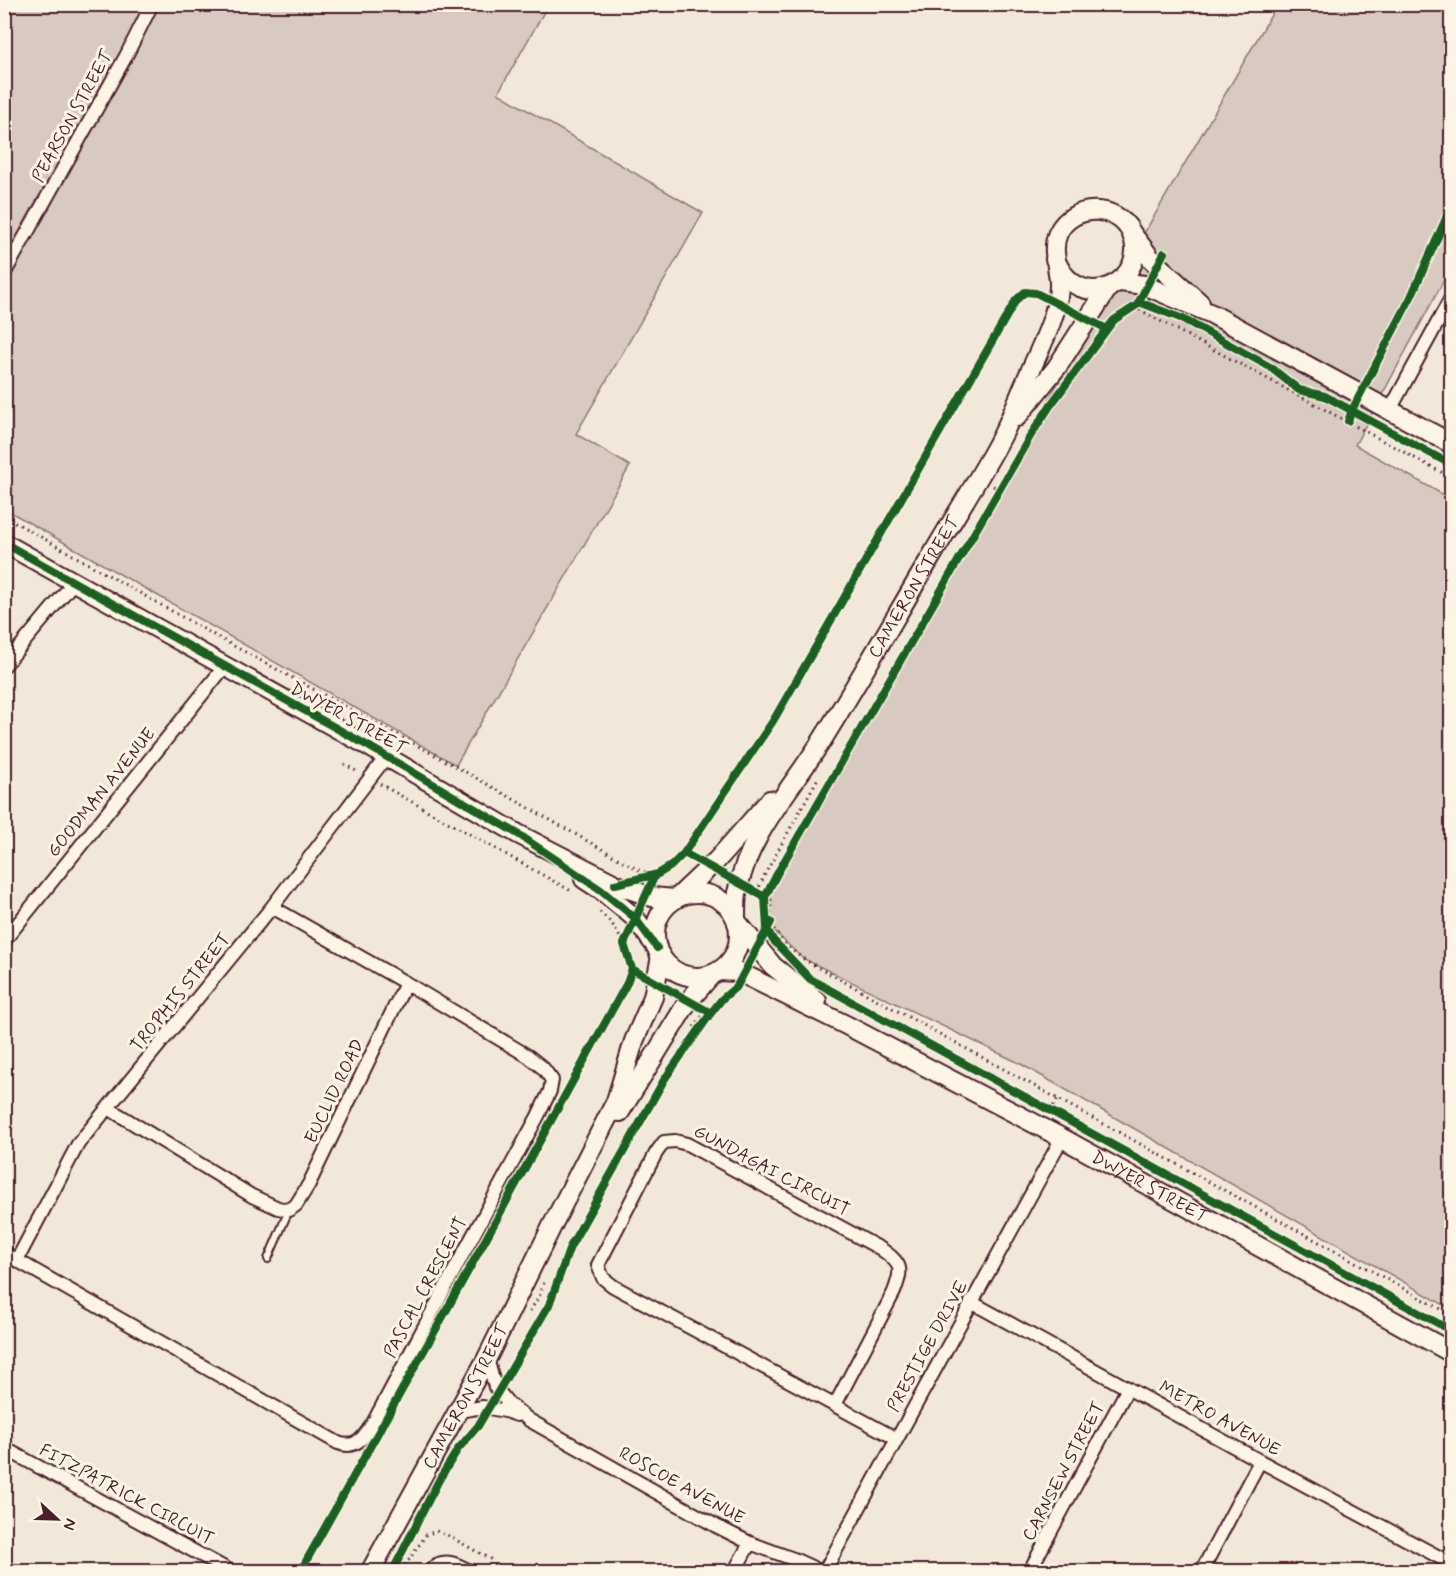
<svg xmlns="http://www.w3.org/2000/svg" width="1456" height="1576" viewBox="0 0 1456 1576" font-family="Mynerve,sans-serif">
<rect width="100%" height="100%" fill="#f1e8da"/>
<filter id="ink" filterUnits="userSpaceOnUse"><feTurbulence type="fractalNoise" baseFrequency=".0167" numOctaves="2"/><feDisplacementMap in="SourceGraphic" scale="12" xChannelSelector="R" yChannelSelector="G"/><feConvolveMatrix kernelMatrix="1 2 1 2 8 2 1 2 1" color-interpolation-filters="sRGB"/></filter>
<g filter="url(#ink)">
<!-- green -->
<path fill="#d8cac0" stroke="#917476" stroke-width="1.5" d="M4,5H548L498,93L703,213L576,434L630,466L456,765L5,509Z
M1277,5H1451V267L1355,445L1451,499V1309L1019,1063L802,958L765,922L767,891L1125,266Z"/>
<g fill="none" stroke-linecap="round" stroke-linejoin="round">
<!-- lane casing -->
<g stroke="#4a1f2b" stroke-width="10">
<path id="lane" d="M268,1259L289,1210"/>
</g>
<!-- street casing -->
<g stroke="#4a1f2b" stroke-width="16">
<path id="street" d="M4,274L126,56L152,4
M1390,410L1452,296
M4,666L74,582
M4,941L225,666
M108,1108L252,1196L278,1208L289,1210L296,1205L309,1184L406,983
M4,1253L338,1443C356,1450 364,1437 373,1423L463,1254L538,1116L550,1091L552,1080L543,1068L528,1056L406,983L272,907
M17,1260L78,1144L272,907L386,757
M971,1302L1260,1461L1452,1564
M487,1358L495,1387L508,1403L529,1420L716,1526L750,1543L796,1560L822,1572
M835,1405L894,1292C903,1268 902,1264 881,1249L687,1144L675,1141L664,1142L656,1153L598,1265L603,1278L613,1286L897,1439
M459,1411L483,1407L505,1411L517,1415
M4,1448L232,1572
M429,1572C441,1556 456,1563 471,1572
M734,1572L750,1543
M824,1572L1062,1138
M1029,1572L1128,1388
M1201,1572L1260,1461"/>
</g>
<!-- secondary casing -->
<g stroke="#4a1f2b" stroke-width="22">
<g id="secondary">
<path d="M1133,235L1152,260L1200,303"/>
<path d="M1120,282L1144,285L1212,314L1452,444"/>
<path d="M1017,417L1057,367L1108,288"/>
<path d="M4,543L370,747L518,834L617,885L652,897L675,899"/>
<path d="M584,879L601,890L635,918L657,948"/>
<circle cx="697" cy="935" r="42"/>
<path d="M678,897L717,860L770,800"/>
<path id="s1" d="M736,918C736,910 736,901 737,893C748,833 793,788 824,737C862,676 897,614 934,552C956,514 981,476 1002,436C1011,419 1018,399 1026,381C1037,354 1058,316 1059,287C1060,269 1050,251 1058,233C1072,204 1116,203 1131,232C1153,278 1081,321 1055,259"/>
<path d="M737,922L773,966L817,1001"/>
<path id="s2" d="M719,971L739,972L846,1025L1062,1138L1452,1353"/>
<path d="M620,1112L687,1003L712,974"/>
<path id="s3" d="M370,1572L487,1358L556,1218L616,1101L634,1041L653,997L661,956"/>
</g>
</g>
<!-- path -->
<path stroke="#4a1f2b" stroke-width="3" stroke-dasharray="1.5 4.5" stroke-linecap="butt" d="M1134,307L1452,478
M993,486L1000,489
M4,516L221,639L455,766L628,864L641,871L655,875
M344,764L358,772
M380,784L573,892
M757,892L765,874L818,778
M765,897L771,900C771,906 770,913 771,919C774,940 796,954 812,964L1452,1315
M600,912L612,924L624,944
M694,1027L706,1011
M1050,1111L1058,1099
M530,1311L541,1293L544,1282
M391,1564L402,1570L426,1535L436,1531L447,1535L492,1560"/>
<!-- lane -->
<use href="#lane" stroke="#fcf5e5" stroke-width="6"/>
<!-- street -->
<use href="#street" stroke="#fcf5e5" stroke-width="12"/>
<!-- secondary -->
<use href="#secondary" stroke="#fcf5e5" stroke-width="18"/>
<!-- cycleway casing -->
<g stroke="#fcf5e5" stroke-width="11">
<path id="cycleway" d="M1139,302L1183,319L1270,367L1299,390L1325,396L1452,465
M1107,329L1114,320L1137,305L1164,253
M1348,421L1352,410L1411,297L1452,205
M4,543L370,747L518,834L601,890L635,918L657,948
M684,853L773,721L1016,300L1025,292L1036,293L1107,329L1050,406L1031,435L778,872L765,897L767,929L773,940L810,979L1452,1331
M615,884L658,874L671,866L684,853L765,897
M632,969L711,1013L722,999L737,986L771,922
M300,1572L440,1322L627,983L632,969L624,944L655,875
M392,1572L439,1480L458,1449L478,1426L549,1305L570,1247L664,1080L711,1013"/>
</g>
<!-- cycleway -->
<use href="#cycleway" stroke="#1b5e20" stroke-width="8"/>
</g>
</g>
<g text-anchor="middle" stroke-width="6" stroke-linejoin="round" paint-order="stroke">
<!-- street labels -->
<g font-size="18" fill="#4a1f2b" stroke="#fcf5e5">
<text transform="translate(72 116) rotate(-61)" y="6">PEARSON STREET</text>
<text dy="6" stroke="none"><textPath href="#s1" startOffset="380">CAMERON STREET</textPath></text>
<text transform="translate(349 718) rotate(29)" y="6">DWYER STREET</text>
<text transform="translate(101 792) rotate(-51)" y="6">GOODMAN AVENUE</text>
<text transform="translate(180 992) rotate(-51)" y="6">TROPHIS STREET</text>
<text transform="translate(334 1091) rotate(-64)" y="6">EUCLID ROAD</text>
<text transform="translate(772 1170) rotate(28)" y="6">GUNDAGAI CIRCUIT</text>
<text dy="6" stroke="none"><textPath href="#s2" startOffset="484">DWYER STREET</textPath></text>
<text transform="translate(425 1287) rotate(-62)" y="6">PASCAL CRESCENT</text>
<text transform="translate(927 1346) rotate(-61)" y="6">PRESTIGE DRIVE</text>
<text dy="6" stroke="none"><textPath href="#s3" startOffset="200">CAMERON STREET</textPath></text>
<text transform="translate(1220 1418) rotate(29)" y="6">METRO AVENUE</text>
<text transform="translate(1063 1471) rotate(-62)" y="6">CARNSEW STREET</text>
<text transform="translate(682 1485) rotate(29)" y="6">ROSCOE AVENUE</text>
<text transform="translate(127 1494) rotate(28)" y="6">FITZPATRICK CIRCUIT</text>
</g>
</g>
<!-- margin -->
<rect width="1456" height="1576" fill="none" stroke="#fcf5e5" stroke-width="24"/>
<rect x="12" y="12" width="1432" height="1552" fill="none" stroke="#4a1f2b" stroke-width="2" filter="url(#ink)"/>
<!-- north arrow -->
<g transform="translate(57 1519) rotate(112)" stroke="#fcf5e5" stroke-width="4.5" paint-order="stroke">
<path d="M0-4.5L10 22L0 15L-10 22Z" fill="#4a1f2b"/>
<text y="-9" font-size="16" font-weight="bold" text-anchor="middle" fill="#4a1f2b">N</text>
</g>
</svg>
